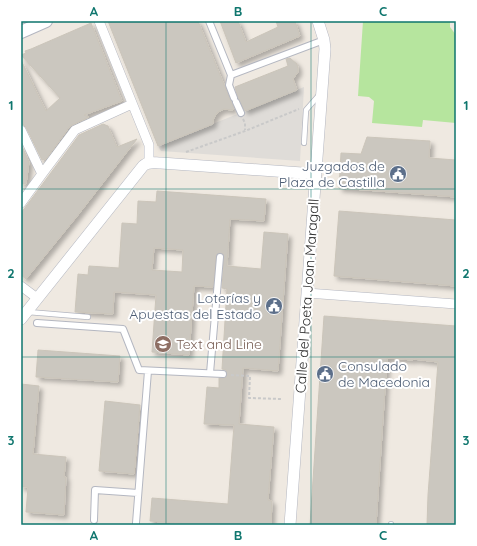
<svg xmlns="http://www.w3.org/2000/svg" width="477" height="546" viewBox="0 0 477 546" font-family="Quicksand,sans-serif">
<defs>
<filter id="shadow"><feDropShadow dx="3.5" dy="3.5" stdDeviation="2" flood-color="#0004"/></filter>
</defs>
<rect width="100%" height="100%" fill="#efe9e1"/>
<!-- green -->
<path fill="#b6e59e" d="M363,21L379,22L380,21H450V27L456,35V123L423,120L422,127L372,123L374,101L369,97L358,96Z"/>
<!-- plaza -->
<path fill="#dfdcd8" d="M304,87L300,161L161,151L158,146Z"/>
<!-- building -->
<path fill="#cbc7bf" stroke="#cbc5ba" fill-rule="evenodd" filter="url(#shadow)" d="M108,21H198L234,109L232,110L224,109L218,112L215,116L213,120V124L158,146Z
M220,21H238L246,42L278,27L276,21H295L300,36L236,63Z
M91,23L122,101L84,115L89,117L70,126L46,159L42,160L26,127L24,125L21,124V60L46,111L60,98L21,55L26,53L25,51L31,49Z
M290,58L297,64L298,68V72L293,79L297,90L245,111L238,98L235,87L288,66L286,59Z
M103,124L108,126L117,147L137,139L78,215L26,279L21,275V213L79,135Z
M367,137L430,141L429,158L456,160V197L339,188L341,153L361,154Z
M21,144L29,162L26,184H21Z
M157,191L266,199L264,221L230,219L227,266L261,269L264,232L288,234L278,371L243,368L239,424L274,427L268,500L272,501L271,525H202L150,521L152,498L228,504L234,425L204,424L207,387L219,388V378H225L227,375L226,370L222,369L227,289L222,288L224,257L223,254L218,253L216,256L213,287L194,286L189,355L152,352L156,295L114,292L113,314L75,312L78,274L88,275L89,266L119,268L122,223L137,224L138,201L156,202ZM154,248L183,250L182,272L152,270Z
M339,211L456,220V286L334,276Z
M324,316L456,326V525H427L428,495L438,362L413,359V360L387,358L376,525H310Z
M38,350L120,356L118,382L36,377Z
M21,384L39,386L33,454L66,457L64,477H66L64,515L26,512L28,487H21Z
M105,401L140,405L134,474L99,471Z"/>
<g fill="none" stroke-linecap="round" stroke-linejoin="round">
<!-- service casing -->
<g stroke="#b4b7c1" stroke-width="6">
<path id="service" d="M304,143L306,110L320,94
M28,312L88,317
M391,525V524"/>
</g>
<!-- pedestrian casing -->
<g stroke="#b4b7c1" stroke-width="8">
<path id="pedestrian" d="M209,21L231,75
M234,98L229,85L231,75L324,40
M236,102L241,113
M37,323L123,329L139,370L223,374
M210,373L220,257
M94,520L95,490L138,493
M136,523L148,371"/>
</g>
<!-- minor casing -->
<g stroke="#b4b7c1" stroke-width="10">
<path id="minor" d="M99,21L149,145V162
M21,130L42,174
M21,203L42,174L75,130L132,104
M21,286L37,298
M307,293L456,304"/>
</g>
<!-- tertiary casing -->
<g stroke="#b4b7c1" stroke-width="12">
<path id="tertiary" d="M21,319L143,166C148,161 154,163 161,163L316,174
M290,525L325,49L324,40L318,21"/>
</g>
<!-- secondary casing -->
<g stroke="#b4b7c1" stroke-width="14">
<path id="secondary" d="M21,32L46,21"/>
</g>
<!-- path -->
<path stroke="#c9c9c9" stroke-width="2" stroke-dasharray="3 2" stroke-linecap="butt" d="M243,119L245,123V130
M186,152L245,131L299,109
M231,375L250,376L249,398L282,399"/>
<!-- service -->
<use href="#service" stroke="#fff" stroke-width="4.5"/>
<!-- pedestrian -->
<use href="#pedestrian" stroke="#fff" stroke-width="6"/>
<!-- minor -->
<use href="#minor" stroke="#fff" stroke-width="9"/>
<!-- tertiary -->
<use href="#tertiary" stroke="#fff" stroke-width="11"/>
<!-- secondary -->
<use href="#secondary" stroke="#fff" stroke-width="12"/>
</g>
<!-- grid -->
<path fill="none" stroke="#0f766e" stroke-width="1" stroke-opacity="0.55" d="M166,21V525M311,21V525M21,189H456M21,357H456"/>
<!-- icons -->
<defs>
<g id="civic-disc" transform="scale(0.9)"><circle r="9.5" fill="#5c6f8a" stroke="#fff"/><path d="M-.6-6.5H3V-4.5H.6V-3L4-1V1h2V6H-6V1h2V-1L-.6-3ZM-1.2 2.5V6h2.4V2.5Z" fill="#fff"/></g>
<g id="school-disc" transform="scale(0.9)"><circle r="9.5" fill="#8d6e63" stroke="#fff"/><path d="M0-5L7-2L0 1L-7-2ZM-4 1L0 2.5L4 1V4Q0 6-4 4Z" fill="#fff"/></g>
</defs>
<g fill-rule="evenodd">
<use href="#civic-disc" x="398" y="174"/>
<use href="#civic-disc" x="274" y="306"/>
<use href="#school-disc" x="163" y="344"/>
<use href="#civic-disc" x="325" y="374"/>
</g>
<g text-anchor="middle" stroke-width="4" stroke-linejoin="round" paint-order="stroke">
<!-- service labels -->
<g font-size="14" fill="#4e5e75" stroke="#fff" text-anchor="end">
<text x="385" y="171">Juzgados de<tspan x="385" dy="16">Plaza de Castilla</tspan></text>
<text x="261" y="303">Loterías y<tspan x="261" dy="16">Apuestas del Estado</tspan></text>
<text x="338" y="371" text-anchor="start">Consulado<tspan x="338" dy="16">de Macedonia</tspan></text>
</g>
<!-- street labels -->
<g font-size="14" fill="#2e2e2e" stroke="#fff">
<text transform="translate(307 296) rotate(-86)" y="5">Calle del Poeta Joan Maragall</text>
</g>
<!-- education labels -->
<g font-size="14" fill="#785e54" stroke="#fff" text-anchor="start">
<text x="176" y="349">Text and Line</text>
</g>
</g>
<!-- border -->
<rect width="477" height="546" fill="none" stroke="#ffffff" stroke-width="44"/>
<rect x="22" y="22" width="433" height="502" fill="none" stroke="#0f766e" stroke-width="1.5"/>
<g font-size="13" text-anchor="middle" font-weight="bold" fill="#0f766e">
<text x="94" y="16">A</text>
<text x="238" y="16">B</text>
<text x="383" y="16">C</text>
<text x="11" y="110">1</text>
<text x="466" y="110">1</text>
<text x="11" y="278">2</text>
<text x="466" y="278">2</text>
<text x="11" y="445">3</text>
<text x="466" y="445">3</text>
<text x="94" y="540">A</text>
<text x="238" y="540">B</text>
<text x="383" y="540">C</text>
</g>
</svg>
